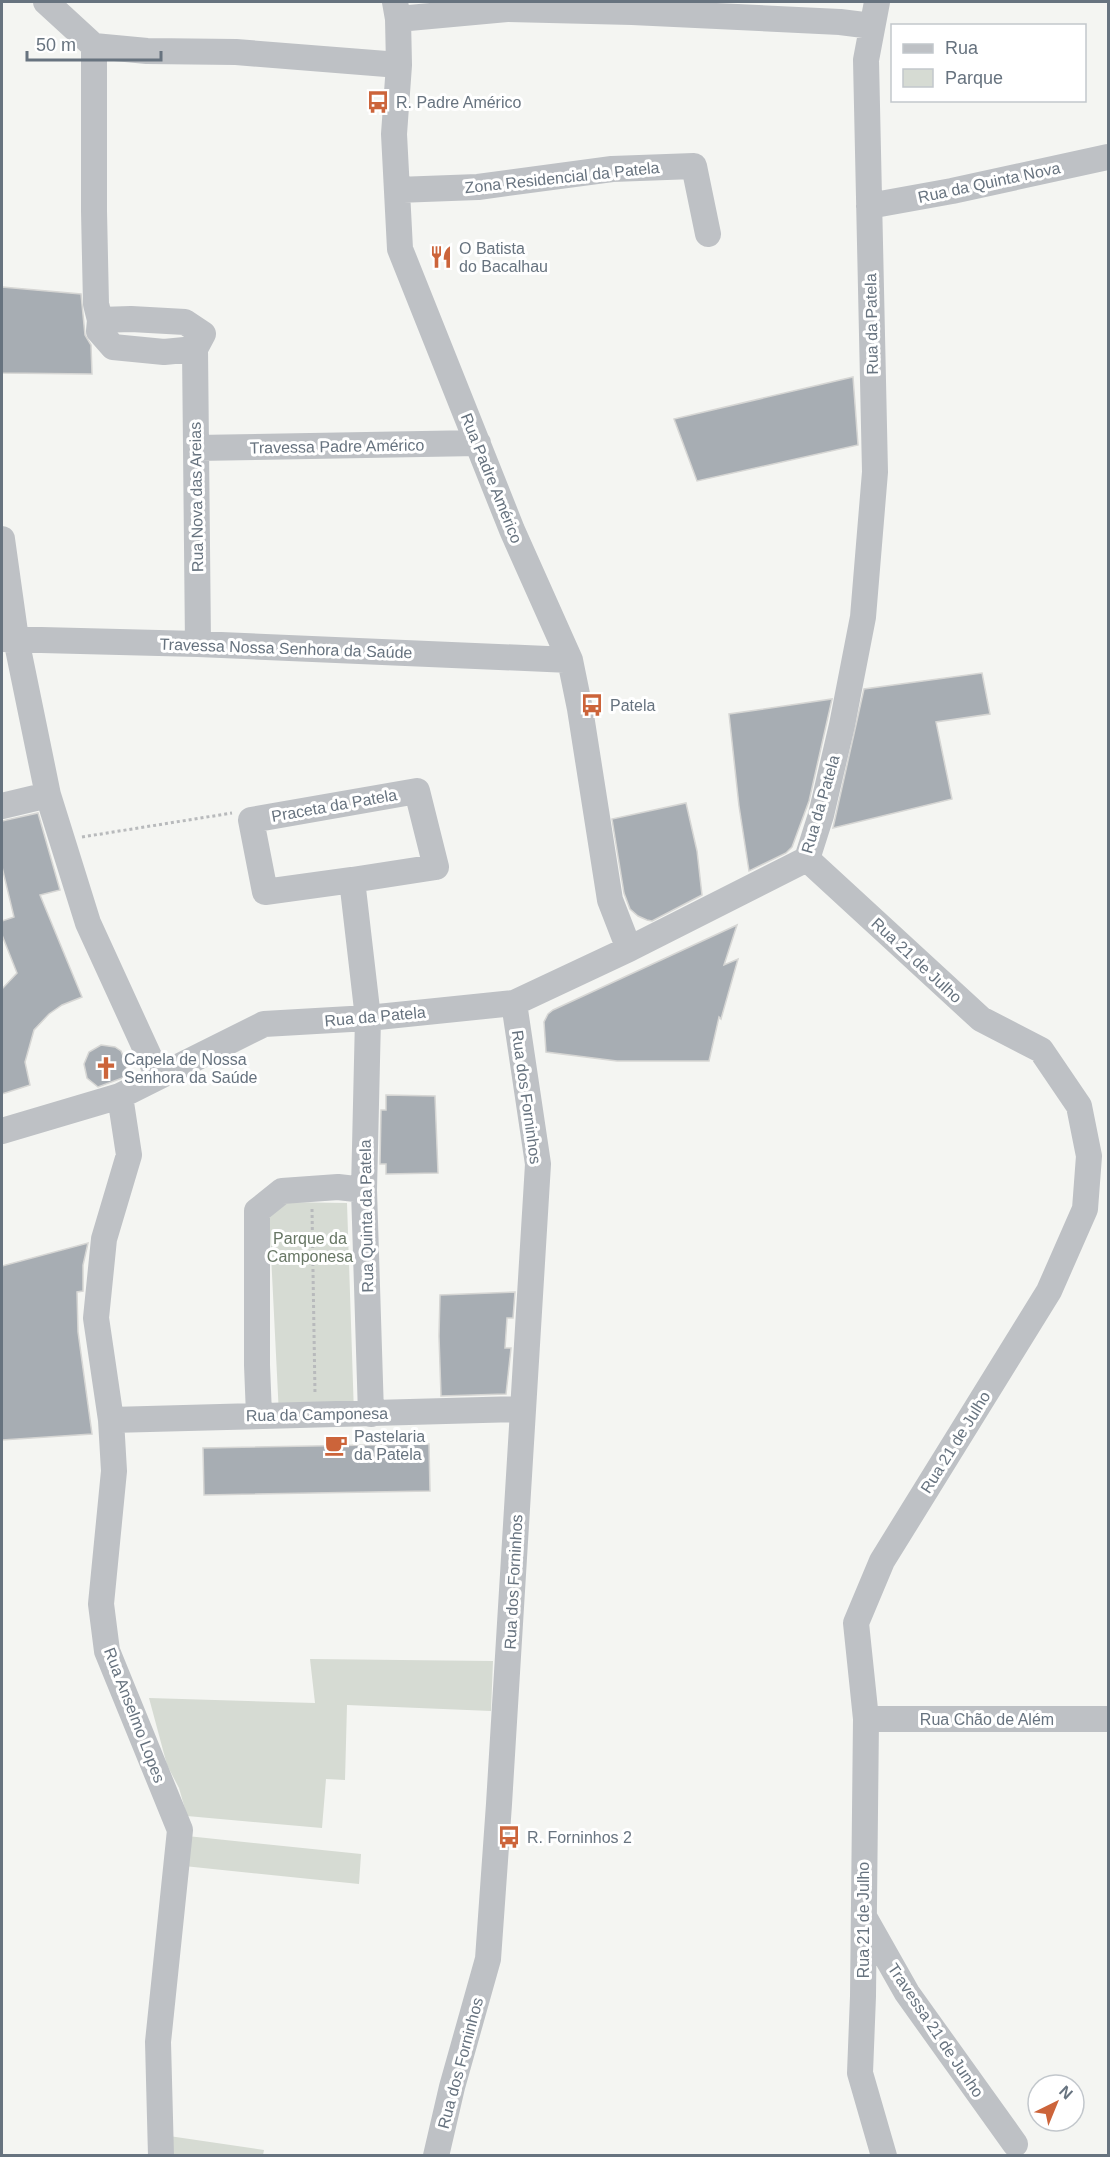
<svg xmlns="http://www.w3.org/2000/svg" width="1110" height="2157" viewBox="0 0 1110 2157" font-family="Helvetica,sans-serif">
<rect width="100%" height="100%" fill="#f4f5f2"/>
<!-- green -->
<path fill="#d6dbd3" d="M280,1202L347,1203L354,1414L279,1415L269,1214Z
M310,1659L493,1661L491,1711L347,1705L345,1780L326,1779L322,1828L187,1816L179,1788L167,1765L149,1698L315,1703Z
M187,1836L361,1854L359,1884L184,1866Z
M169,2136L264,2150L263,2155H170Z"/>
<!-- building -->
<path fill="#a7adb3" stroke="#d6d6d4" stroke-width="1.5" d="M2,287L81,294L85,335L91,345L92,374L2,373Z
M853,377L858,445L697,481L674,419Z
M982,673L990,714L936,722L952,799L833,828L864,689Z
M832,699L809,801L792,847L786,853L749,871L739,806L729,714Z
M686,803L697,851L702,895L652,921L647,920L638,916L630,909L624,893L612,819Z
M38,813L60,890L40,895L82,997L62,1005L49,1014L34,1030L25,1062L30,1085L2,1094V989L17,973L2,935V921L14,917L2,867V821Z
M737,925L724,965L738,959L721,1019L719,1017L709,1061H617L546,1052L544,1022L548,1014L553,1010Z
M101,1045L115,1047L121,1051L127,1065L125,1077L98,1087L87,1078L84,1064L89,1052Z
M386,1095L435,1096L438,1173L386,1174V1164H380L381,1110H386Z
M88,1243L83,1265V1291L77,1292L78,1332L92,1434L2,1440V1266Z
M515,1292L513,1318H507L505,1348H511L506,1394L441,1396L439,1336L440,1295Z
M429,1444L430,1491L204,1495L203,1448Z"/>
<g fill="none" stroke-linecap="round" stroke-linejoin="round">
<!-- path -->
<path stroke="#b8babc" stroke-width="3" stroke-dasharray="3 3" stroke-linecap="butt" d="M82,837L232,813
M312,1209L315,1394"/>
<!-- minor -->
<path stroke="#bec1c5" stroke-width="26" d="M46,2L94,46L147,51L236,52L399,65
M395,2L398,19L399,65L394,134L400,249L512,530L570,660L580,709L610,900L629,949
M398,19L507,9L632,12L840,22L872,26
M94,46V211L96,304L100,320L99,331L113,347L164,352L195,349L198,644
M397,190L478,187L612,169L694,166L708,234
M869,206L952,191L1108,157
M100,320L131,319L185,322L203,334L195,349
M196,448L478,443
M2,539L16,639L48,795L88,923L158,1076
M2,639L198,644L570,660
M2,806L48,795
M807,859L981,1019L1041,1050L1079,1106L1089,1156L1085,1209L1049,1291L882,1561L856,1623L866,1719L863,1996L860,2073L884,2156
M352,880L265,892L251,820L417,791L436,867L352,880L368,1018L364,1190L371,1414
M120,1096L129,1155L104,1239L96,1318L111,1420L114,1471L101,1604L107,1651L180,1830L158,2042L161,2156
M2,1131L120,1096L264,1024L368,1018L514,1003L629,949L807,859L821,815L842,725L863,617L875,472L866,60L877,2
M259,1415L257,1365V1211L282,1191L338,1187L364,1190
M111,1420L523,1409
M866,1719H1108
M864,1917L907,1993L1015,2144
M436,2156L452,2087L488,1959L499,1804L538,1164L514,1003"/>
</g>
<!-- icons -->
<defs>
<g id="bus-bare" transform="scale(1.8)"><path d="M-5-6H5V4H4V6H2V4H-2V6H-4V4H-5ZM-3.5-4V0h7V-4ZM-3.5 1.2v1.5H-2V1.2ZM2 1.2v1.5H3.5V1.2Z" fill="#cc643a" stroke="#fff" stroke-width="2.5" paint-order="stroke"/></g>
<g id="restaurant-bare" transform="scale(1.8)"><path d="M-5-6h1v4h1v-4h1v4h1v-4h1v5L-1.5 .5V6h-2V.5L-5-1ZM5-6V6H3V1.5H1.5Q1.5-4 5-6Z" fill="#cc643a" stroke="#fff" stroke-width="2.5" paint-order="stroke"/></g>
<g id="church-bare" transform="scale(1.8)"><path d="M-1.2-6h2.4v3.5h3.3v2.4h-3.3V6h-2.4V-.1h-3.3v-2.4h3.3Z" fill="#cc643a" stroke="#fff" stroke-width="2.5" paint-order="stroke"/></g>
<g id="cafe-bare" transform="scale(1.8)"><path d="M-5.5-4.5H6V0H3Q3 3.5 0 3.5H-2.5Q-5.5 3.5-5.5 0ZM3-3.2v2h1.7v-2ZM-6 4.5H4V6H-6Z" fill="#cc643a" stroke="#fff" stroke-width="2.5" paint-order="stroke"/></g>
</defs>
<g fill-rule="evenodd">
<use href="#bus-bare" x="378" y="102"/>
<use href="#restaurant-bare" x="441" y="257"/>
<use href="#bus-bare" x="592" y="705"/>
<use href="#church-bare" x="106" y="1068"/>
<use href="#cafe-bare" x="336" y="1445"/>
<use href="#bus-bare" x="509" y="1837"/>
</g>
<g text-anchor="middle" stroke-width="6" stroke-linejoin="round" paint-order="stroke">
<!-- poi labels -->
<g font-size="16" fill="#67737f" stroke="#fff" text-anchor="start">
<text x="396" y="108">R. Padre Américo</text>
<text x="459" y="254">O Batista<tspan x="459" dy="18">do Bacalhau</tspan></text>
<text x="610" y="711">Patela</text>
<text x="124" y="1065">Capela de Nossa<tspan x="124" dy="18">Senhora da Saúde</tspan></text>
<text x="354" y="1442">Pastelaria<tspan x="354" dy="18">da Patela</tspan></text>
<text x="527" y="1843">R. Forninhos 2</text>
</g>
<!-- street labels -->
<g font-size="16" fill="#67737f" stroke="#fff">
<text transform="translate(562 177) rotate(-6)" y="6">Zona Residencial da Patela</text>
<text transform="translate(989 182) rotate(-12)" y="6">Rua da Quinta Nova</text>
<text transform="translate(871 324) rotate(-91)" y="6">Rua da Patela</text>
<text transform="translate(337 446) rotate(-1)" y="6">Travessa Padre Américo</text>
<text transform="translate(492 478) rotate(68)" y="6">Rua Padre Américo</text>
<text transform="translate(196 497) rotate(-91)" y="6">Rua Nova das Areias</text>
<text transform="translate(286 648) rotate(2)" y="6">Travessa Nossa Senhora da Saúde</text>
<text transform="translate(820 804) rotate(-74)" y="6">Rua da Patela</text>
<text transform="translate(334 805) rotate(-10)" y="6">Praceta da Patela</text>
<text transform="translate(917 960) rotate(43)" y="6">Rua 21 de Julho</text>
<text transform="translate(375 1016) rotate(-5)" y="6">Rua da Patela</text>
<text transform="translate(527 1097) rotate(82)" y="6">Rua dos Forninhos</text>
<text transform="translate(366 1216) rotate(-91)" y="6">Rua Quinta da Patela</text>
<text transform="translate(317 1414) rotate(-1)" y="6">Rua da Camponesa</text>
<text transform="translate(955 1442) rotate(-58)" y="6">Rua 21 de Julho</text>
<text transform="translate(513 1582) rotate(-87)" y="6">Rua dos Forninhos</text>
<text transform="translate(135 1715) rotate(69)" y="6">Rua Anselmo Lopes</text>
<text x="987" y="1725">Rua Chão de Além</text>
<text transform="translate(863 1920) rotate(-90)" y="6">Rua 21 de Julho</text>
<text transform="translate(936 2030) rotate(56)" y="6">Travessa 21 de Junho</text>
<text transform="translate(460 2063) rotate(-75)" y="6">Rua dos Forninhos</text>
</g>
<!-- park labels -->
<g font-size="16" fill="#687765" stroke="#fff">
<text x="310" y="1244">Parque da<tspan x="310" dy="18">Camponesa</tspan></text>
</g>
</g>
<!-- border -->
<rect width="1110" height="2157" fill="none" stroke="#67737f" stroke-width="6"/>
<!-- legend -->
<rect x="891" y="24" width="195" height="78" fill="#ffffff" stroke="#c2c7cc" stroke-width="1.5"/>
<rect x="903" y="44" width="30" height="9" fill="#bec1c5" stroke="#c2c7cc" stroke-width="1.5"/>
<text x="945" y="54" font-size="18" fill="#67737f">Rua</text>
<rect x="903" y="69" width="30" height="18" fill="#d6dbd3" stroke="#c2c7cc" stroke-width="1.5"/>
<text x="945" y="84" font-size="18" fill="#67737f">Parque</text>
<!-- north arrow -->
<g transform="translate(1056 2103) rotate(43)"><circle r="28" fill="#ffffff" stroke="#c2c7cc" stroke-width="1.5"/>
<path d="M0-4.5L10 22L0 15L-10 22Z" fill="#cc643a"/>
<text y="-9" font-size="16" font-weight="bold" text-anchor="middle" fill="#67737f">N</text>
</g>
<!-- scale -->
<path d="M27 51v9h134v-9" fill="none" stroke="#67737f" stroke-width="3"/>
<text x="36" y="51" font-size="18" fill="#67737f" stroke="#ffffff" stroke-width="4.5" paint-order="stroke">50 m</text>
</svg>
